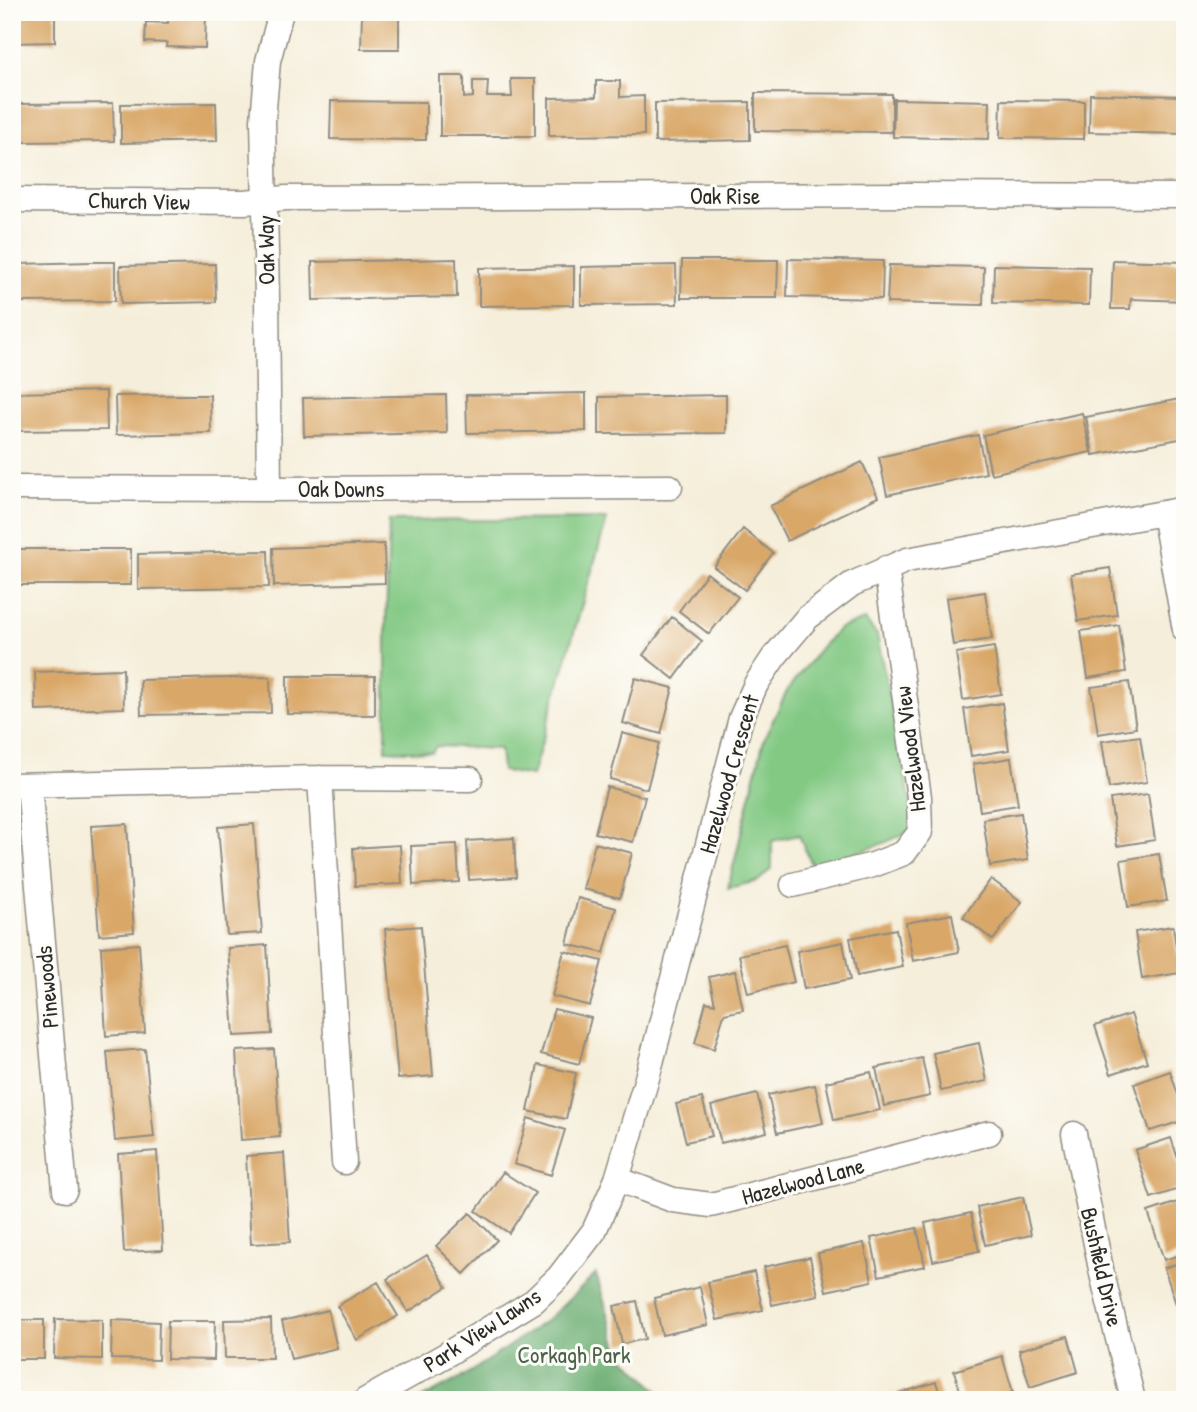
<svg xmlns="http://www.w3.org/2000/svg" width="1197" height="1412" viewBox="0 0 1197 1412" font-family="'Patrick Hand',sans-serif">
<rect width="100%" height="100%" fill="#fdfcf7"/>
<filter id="ink" filterUnits="userSpaceOnUse"><feTurbulence type="fractalNoise" baseFrequency=".0143" numOctaves="2"/><feDisplacementMap in="SourceGraphic" scale="14" xChannelSelector="R" yChannelSelector="G"/><feConvolveMatrix kernelMatrix="1 2 1 2 8 2 1 2 1" color-interpolation-filters="sRGB"/></filter>
<filter id="wash" filterUnits="userSpaceOnUse"><feTurbulence type="fractalNoise" baseFrequency=".00686" numOctaves="4" result="noise"/><feDisplacementMap in="SourceGraphic" scale="28" xChannelSelector="R" yChannelSelector="G"/><feGaussianBlur stdDeviation="1.57" result="paint"/><feColorMatrix in="noise" values="0 0 0 0 0 0 0 0 0 0 0 0 0 0 0 0 0 1.4 0 .05"/><feComposite in="paint" operator="in"/></filter>
<g filter="url(#wash)">
<rect width="100%" height="100%" fill="#f5eeda"/>
<!-- green -->
<path fill="#83c984" stroke="#577a58" stroke-width="2" d="M607,519L532,776L502,771L500,749L436,746L432,752L386,750V624L389,521Z
M865,620L877,635L912,809L913,829C879,848 849,855 812,865L799,835L772,841V868L758,881L728,888L764,739L787,691L822,646L840,628Z"/>
<!-- forest -->
<path fill="#6aad72" stroke="#4a6c4e" stroke-width="2" d="M596,1274L620,1353L667,1400H419L466,1375L547,1320Z"/>
<g id="blocks">
<!-- building -->
<path fill="#d9a768" d="M12,12H55V42L12,43Z
M168,12H206L205,48L166,47L167,43L145,42L146,22L168,23Z
M362,12H399V49H361Z
M440,76H464V98L473,97V81H488L487,97H512L511,79H535V136H440Z
M596,81H620V97L644,96V135L549,136V98L596,97Z
M755,93L892,94V132L755,131Z
M1090,94L1185,96V134L1089,132Z
M894,99L990,101L989,139L893,137Z
M1001,100L1084,101V139L1000,138Z
M331,101L426,102V140L330,139Z
M750,102V140L655,142V103Z
M113,103L114,141L18,142V104Z
M216,103L217,141L121,143V104Z
M456,259L457,297L313,300L312,262Z
M788,259L883,261L882,299L787,297Z
M682,260H778L777,298H681Z
M1113,260L1185,262V301L1131,299L1130,309H1111Z
M91,262H115V301L20,302L19,264Z
M215,264L216,302L121,304L120,266Z
M676,265L677,304L581,305V267Z
M889,265L984,267L983,305L887,303Z
M994,265L1090,267L1089,305L993,303Z
M574,266V305L479,306V268Z
M106,391L107,430L12,431V393Z
M586,393V431L467,433L466,395Z
M186,395H210L211,433L116,435L115,396Z
M446,395L447,433L304,436L303,398Z
M726,395V433L599,434V397Z
M1185,398V438L1093,455L1086,417Z
M1082,413L1091,452L991,474L983,435Z
M978,435L986,473L887,495L879,457Z
M862,462L878,497L787,541L770,506Z
M743,529L773,553L745,590L714,567Z
M384,544L385,583L274,586L273,548Z
M12,549H131V585H12Z
M268,551L269,587L138,589V554Z
M1110,568L1117,615L1078,621L1071,574Z
M707,573L738,597L709,634L679,611Z
M985,592L992,639L953,645L946,598Z
M672,617L702,641L674,679L643,655Z
M1119,625L1126,672L1088,678L1081,631Z
M994,647L1001,694L963,700L956,653Z
M123,669L124,708L36,711L35,672Z
M12,673H16L17,709H12Z
M287,676H375V715L287,714Z
M270,677L271,713L141,715L140,680Z
M635,678L673,688L661,734L623,723Z
M1129,682L1136,728L1098,734L1091,687Z
M1002,703L1009,750L971,756L964,709Z
M622,733L659,743L647,789L610,779Z
M1140,736L1147,782L1109,788L1102,741Z
M1011,758L1018,805L980,811L973,764Z
M607,787L645,797L633,842L595,833Z
M1148,794L1155,840L1117,846L1110,799Z
M1021,813L1028,860L990,866L983,819Z
M127,824L134,932L99,935L91,826Z
M254,824L262,933L227,935L218,827Z
M514,838L516,877L469,880L467,841Z
M595,843L632,853L620,898L583,889Z
M457,844L459,882L413,885L411,846Z
M400,845L402,884L355,886L353,848Z
M1159,854L1167,901L1128,907L1121,860Z
M991,879L1022,902L993,940L963,917Z
M578,898L616,908L604,953L567,944Z
M952,914L959,952L913,961L906,923Z
M421,926L433,1076L398,1079L385,929Z
M1173,926L1180,973L1142,979L1135,932Z
M896,929L903,967L857,976L850,938Z
M843,942L850,980L804,989L797,951Z
M139,944L145,1033L106,1036L101,947Z
M267,945L272,1034L234,1036L228,948Z
M785,945L794,982L748,993L739,955Z
M564,951L602,961L590,1006L552,996Z
M735,971L743,1010L724,1014L714,1049L695,1043L706,1002L715,1004L709,977Z
M554,1009L591,1018L579,1064L541,1054Z
M1131,1014L1147,1062L1111,1074L1095,1026Z
M979,1043L987,1081L941,1091L933,1053Z
M145,1049L154,1137L115,1141L107,1052Z
M274,1049L280,1137L241,1140L236,1051Z
M922,1058L930,1096L884,1106L876,1068Z
M538,1065L576,1073L566,1119L528,1111Z
M1170,1071L1185,1115V1120L1150,1131L1134,1084Z
M871,1072L880,1110L834,1120L826,1082Z
M815,1085L823,1123L777,1133L768,1095Z
M757,1094L767,1132L721,1143L711,1106Z
M702,1098L712,1136L686,1142L676,1104Z
M528,1118L565,1130L551,1175L514,1164Z
M1171,1138L1185,1180V1187L1151,1198L1135,1150Z
M157,1151L163,1250L124,1252L118,1154Z
M284,1153L290,1242L251,1244L246,1156Z
M503,1172L535,1193L509,1233L476,1211Z
M1023,1197L1031,1235L985,1245L977,1207Z
M1184,1200L1185,1253L1164,1260L1148,1212Z
M470,1213L497,1240L464,1274L436,1246Z
M971,1213L979,1251L933,1261L925,1223Z
M917,1228L925,1266L879,1276L871,1238Z
M864,1243L872,1281L826,1291L818,1253Z
M427,1255L447,1287L408,1312L387,1279Z
M810,1257L818,1295L772,1305L764,1267Z
M1185,1261V1314L1180,1316L1164,1268Z
M754,1272L763,1310L717,1320L708,1282Z
M378,1282L398,1316L357,1340L337,1306Z
M700,1287L708,1325L662,1335L654,1298Z
M637,1301L645,1339L622,1344L614,1306Z
M328,1310L337,1348L291,1359L282,1321Z
M55,1319L102,1320V1359L54,1358Z
M271,1319L272,1358H225L224,1320Z
M12,1320H44V1359H12Z
M112,1320L159,1322L158,1360L111,1359Z
M168,1321H215L214,1360L167,1359Z
M1068,1336L1078,1372L1030,1387L1019,1350Z
M1002,1356L1013,1392L989,1400H963L954,1371Z
M936,1382L942,1400H889L888,1397Z"/>
</g>
</g>
<g filter="url(#ink)">
<use href="#blocks" fill-opacity="0" stroke="#908c82" stroke-width="2"/>
<g fill="none" stroke-linecap="round" stroke-linejoin="round">
<!-- minor casing -->
<g stroke="#908c82" stroke-width="27">
<path id="minor" d="M12,200L244,202L286,198L909,195L1185,196
M12,488L269,489L670,487
M269,489L267,297L263,120L268,61L281,12
M1164,513L1185,630
M320,778L344,1162
M12,785L320,778L470,779
M29,785L65,1190
M793,885L873,865L904,853L920,832L919,797L886,568
M1074,1134L1102,1274L1133,1400
M617,1179L673,1200L711,1205L989,1133
M366,1400L444,1356L534,1301L559,1277L594,1231L617,1179L647,1078L741,718L756,684L774,657L807,618L852,584L907,560L1185,509"/>
</g>
<!-- minor -->
<use href="#minor" stroke="#fff" stroke-width="24"/>
</g>
</g>
<g text-anchor="middle" stroke-width="6" stroke-linejoin="round" paint-order="stroke">
<!-- street labels -->
<g font-size="23" fill="#2b2b2b" stroke="#fdfcf7">
<text x="725" y="204">Oak Rise</text>
<text transform="translate(139 201) rotate(1)" y="8">Church View</text>
<text transform="translate(266 250) rotate(-91)" y="8">Oak Way</text>
<text x="341" y="497">Oak Downs</text>
<text transform="translate(910 749) rotate(-97)" y="8">Hazelwood View</text>
<text transform="translate(729 774) rotate(-74)" y="8">Hazelwood Crescent</text>
<text transform="translate(47 987) rotate(-95)" y="8">Pinewoods</text>
<text transform="translate(803 1181) rotate(-15)" y="8">Hazelwood Lane</text>
<text transform="translate(1102 1267) rotate(77)" y="8">Bushfield Drive</text>
<text transform="translate(482 1330) rotate(-33)" y="8">Park View Lawns</text>
</g>
<!-- park labels -->
<g font-size="23" fill="#4a624a" stroke="#fdfcf7">
<text x="574" y="1363">Corkagh Park</text>
</g>
</g>
<!-- margin -->
<rect width="1197" height="1412" fill="none" stroke="#fdfcf7" stroke-width="42"/>
</svg>
